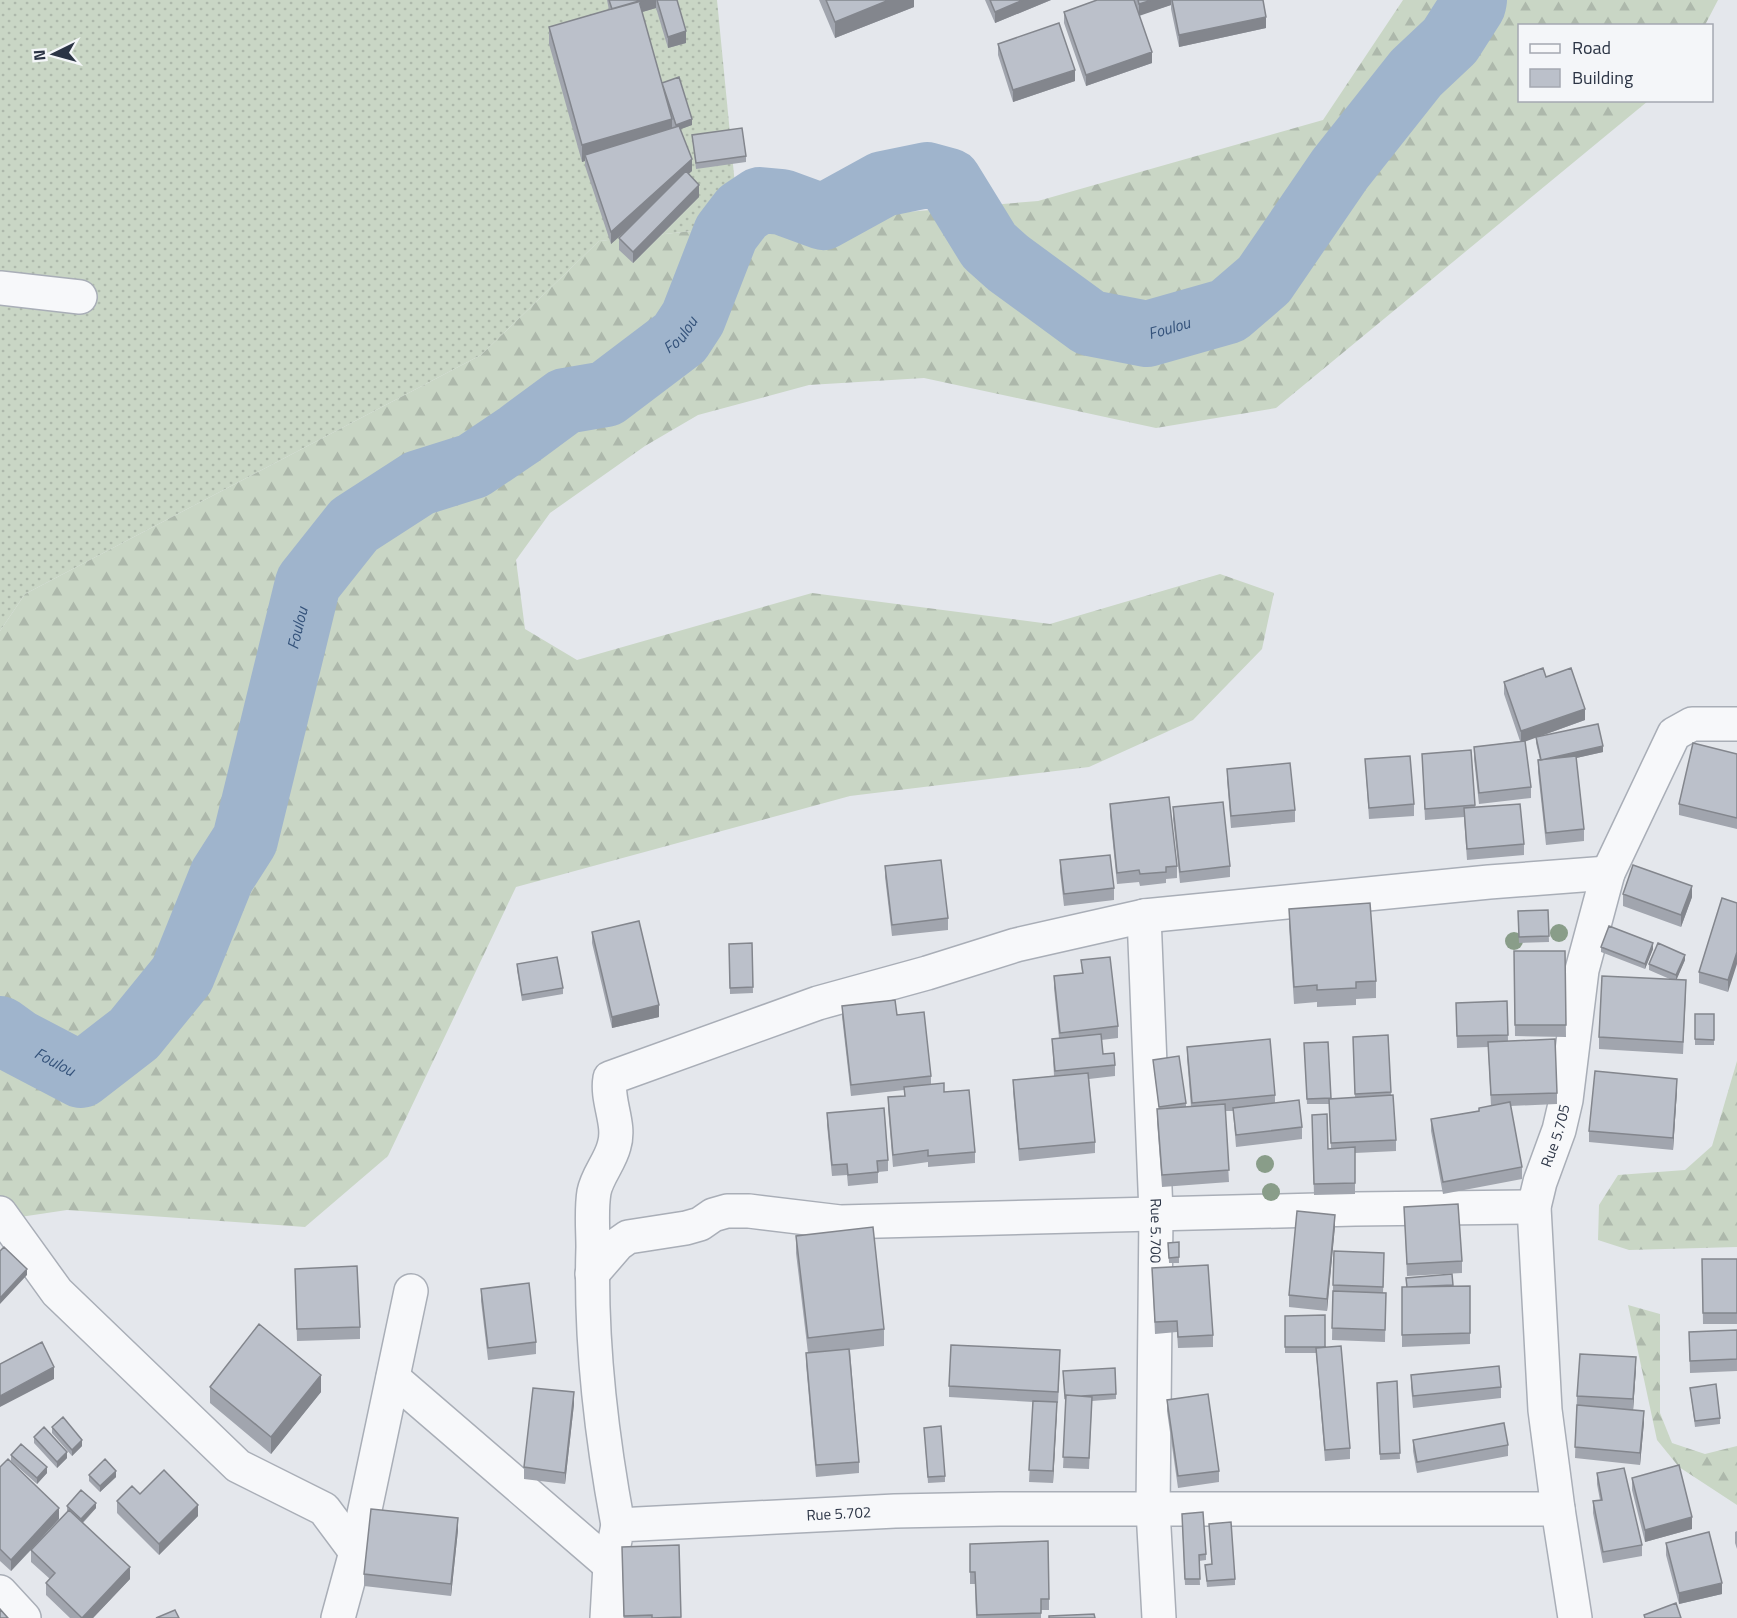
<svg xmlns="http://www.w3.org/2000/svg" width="1737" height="1618" viewBox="0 0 1737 1618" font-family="'Titillium Web',sans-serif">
<defs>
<pattern id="grass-dots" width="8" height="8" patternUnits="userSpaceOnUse" patternTransform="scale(1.5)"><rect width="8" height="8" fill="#c9d6c5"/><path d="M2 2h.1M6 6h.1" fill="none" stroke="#adb8ab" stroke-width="1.8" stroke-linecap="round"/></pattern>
<pattern id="forest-firs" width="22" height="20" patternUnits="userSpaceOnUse" patternTransform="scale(1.5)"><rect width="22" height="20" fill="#c9d6c5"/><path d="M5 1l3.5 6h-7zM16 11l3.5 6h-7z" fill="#adb8ab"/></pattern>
</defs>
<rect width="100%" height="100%" fill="#e4e7ec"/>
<!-- grass -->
<path fill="url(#grass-dots)" d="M0,0H717L739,226L599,241L481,355L25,594L0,631Z"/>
<!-- forest -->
<path fill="url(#forest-firs)" d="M1403,0H1718L1705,25L1520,26V100L1648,101L1276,408L1156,428L924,378L809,385L698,415L645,446L550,513L516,560L525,629L577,660L812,593L1050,624L1220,574L1274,593L1262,649L1193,720L1089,767L850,796L516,887L388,1156L305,1227L67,1210L0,1220V631L25,594L481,355L599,241L739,226L1038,201L1323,120Z
M1737,1061V1247L1629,1250L1598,1240L1599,1205L1618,1175L1685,1170L1712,1146Z
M1628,1305L1660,1314V1413L1672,1443L1705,1454L1737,1446V1505L1679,1467L1657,1440Z"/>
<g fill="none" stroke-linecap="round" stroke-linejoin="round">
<!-- river -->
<path stroke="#9fb4cc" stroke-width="66" id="s1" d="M0,1029L18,1042L81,1075L134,1034L182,975L222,876L245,840L308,583L354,525L419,483L473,466L519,435L565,401L606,394L680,338L693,318L726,233L742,212L760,200L782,202L823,217L883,184L927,175L949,181L989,246L1008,263L1090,323L1147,334L1228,311L1264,280L1340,169L1416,73L1450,41L1473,5L1474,0"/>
<!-- minor casing -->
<g stroke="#a9aeb7" stroke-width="36">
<g id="minor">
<path d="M0,288L80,297"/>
<path id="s2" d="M1144,916L1156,1213L1153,1510L1159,1618"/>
<path d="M0,1213L57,1292L238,1466L324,1509L356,1552"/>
<path d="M592,1274L618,1244L628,1237L686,1228L700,1224L713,1215L727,1211H749L840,1222L1355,1209L1534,1207"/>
<path d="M393,1378L610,1565"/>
<path d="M618,1525C601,1434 590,1340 593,1247C593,1230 591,1210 594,1192C597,1176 610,1162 614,1146C621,1124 606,1101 610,1078L818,1003L927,973L1016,945L1144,916L1489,882L1608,873"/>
<path d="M0,1592L24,1618"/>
<path d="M338,1618L356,1552L411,1291"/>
<path id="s3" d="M607,1618L610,1565L618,1525L895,1511L999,1509H1558"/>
<path id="s4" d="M1575,1618L1558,1509L1545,1410L1534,1207L1540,1182L1559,1130L1566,1100L1582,970L1608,873L1674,734L1692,724H1737"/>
</g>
</g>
<!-- minor -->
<use href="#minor" stroke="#f7f8fa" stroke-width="33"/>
</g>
<!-- trees -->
<g fill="#899d89">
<circle cx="1559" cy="933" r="9"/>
<circle cx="1514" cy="941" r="9"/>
<circle cx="1265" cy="1164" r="9"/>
<circle cx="1271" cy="1192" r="9"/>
</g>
<!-- wall -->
<path fill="#a1a5ae" d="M607,0H677L686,43L668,48L656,8L642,12L662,83L692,125L680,129L692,171L688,174L699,197L633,263L619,250V238L637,221L611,244L585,166V161L582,162L549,44V27L609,10Z
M819,0H914V7L835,38Z
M985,0H1051L995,23Z
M1134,0H1263L1266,28L1179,47L1171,9V5L1139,15L1152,63L1086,86L1064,23V12Z
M998,44L1075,81L1013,102L998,55Z
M692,135L746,156V162L696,169Z
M1546,677L1585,720L1541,736L1603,752L1576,758L1584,829V841L1546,845L1538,772V760H1540L1536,743V737L1525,741L1531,787V798L1479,804L1474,759V747L1520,741L1504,694V682Z
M1471,750L1475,807L1524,844V855L1467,860L1464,817L1425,820L1422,754Z
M1737,754V829L1679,815V804Z
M1365,759L1414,804V816L1369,819Z
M1227,769L1295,810V822L1231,828L1227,780Z
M1110,804L1177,866V878L1166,879V883L1140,886L1139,882L1117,884L1110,815Z
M1173,807L1230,866V877L1180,883L1173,819Z
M1060,860L1114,888V900L1064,906L1060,872Z
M885,866L948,918V930L892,936L885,877Z
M1623,894L1692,897L1681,927L1623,906Z
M1737,903L1728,992L1699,983V972Z
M1289,909L1376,981V998L1356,999V1005L1317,1007V1002L1294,1004L1289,926Z
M1548,910L1549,942L1519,943L1518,911Z
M592,932L659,1017L612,1028L592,943Z
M752,943L753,993L730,994L729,944Z
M1601,947L1653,949L1645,969L1601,952Z
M1514,951H1565L1566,1037L1515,1036Z
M1081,960L1118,1026V1038L1101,1040L1103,1054L1115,1065V1076L1089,1079L1095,1142V1153L1019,1161L1013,1091V1080L1054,1076L1052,1039L1059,1038L1054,988V976L1082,973Z
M1685,960L1676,980L1686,992L1683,1054L1599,1049V1037L1672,980L1649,970V964Z
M517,964L563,988V994L522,1001L517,970Z
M1507,1001L1508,1041L1557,1093V1104L1510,1106L1522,1167V1179L1443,1194L1431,1131V1119L1479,1111L1491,1106L1488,1047L1457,1048L1456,1003Z
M842,1006L897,1015L931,1076V1085L944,1092L975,1152V1163L928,1167V1162L893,1167L888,1108V1097L904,1096V1090L851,1096L842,1017Z
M1695,1014H1714V1045H1695Z
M1388,1035L1391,1095L1396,1140V1151L1355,1153V1194L1314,1195L1312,1126L1328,1149L1331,1148L1329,1104H1307L1304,1043L1328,1042L1331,1099L1355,1098L1353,1037Z
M1187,1047L1275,1095V1103L1302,1127V1139L1236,1147L1233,1111H1225L1229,1182L1162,1187L1157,1121V1109H1159L1153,1060L1186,1103V1107H1191L1187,1058Z
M1677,1090L1673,1150L1589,1142V1131Z
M827,1113L888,1160V1171L878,1172V1183L848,1186L847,1175L832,1176L827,1125Z
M1404,1207L1462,1261V1273L1407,1276Z
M1335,1226L1327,1311L1289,1307V1295Z
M796,1236L884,1329V1346L850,1350L859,1462V1473L816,1477L806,1364V1353H808L796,1253Z
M1179,1242V1263H1169L1168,1243Z
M1702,1259H1737V1324H1703Z
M1384,1264L1383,1293H1386L1385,1342L1332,1340L1333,1285Z
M1152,1268L1213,1335V1347L1178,1348L1177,1332L1155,1334Z
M295,1269L360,1327V1339L297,1341Z
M1452,1274L1453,1286H1470V1344L1402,1347V1287H1406V1278Z
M481,1289L536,1342V1354L488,1360L481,1301Z
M1285,1316L1325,1347L1350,1448V1459L1325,1461L1316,1353H1285Z
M1737,1330V1371L1690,1373L1689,1332Z
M1060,1362L1058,1403H1057L1053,1483L1029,1482L1033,1402L949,1397V1386Z
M1636,1368L1633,1410L1644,1422L1640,1465L1575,1458L1577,1396Z
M1411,1375L1501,1387V1398L1413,1408L1411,1387Z
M1063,1377L1116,1394V1399L1092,1401L1089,1469L1063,1468L1066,1403Z
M1397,1381L1400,1459L1380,1460L1377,1383Z
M210,1387L321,1392L271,1454L210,1403Z
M1690,1388L1720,1418V1424L1695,1427Z
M1167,1400L1219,1471V1482L1178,1488L1167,1411Z
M574,1404L565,1484L524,1479V1467Z
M52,1427L82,1446L72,1456L52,1433Z
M924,1428L945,1476V1482L928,1483Z
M34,1437L67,1458L57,1468L34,1443Z
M1413,1440L1508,1445V1456L1417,1473L1413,1451Z
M11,1455L47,1473L37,1484L11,1461Z
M0,1467L59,1519L35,1545L67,1512V1506L96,1508L83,1523L130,1579L93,1618H70L46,1595V1583L50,1579L31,1562V1550L11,1571L0,1561Z
M1597,1473L1642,1545V1556L1603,1563L1593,1513V1501L1600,1500L1597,1484Z
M89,1475L116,1477L100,1492L89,1481Z
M1632,1478L1692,1529L1645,1542L1632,1490Z
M140,1494L198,1516L159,1555L117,1513V1501Z
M1182,1520L1206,1554V1560L1199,1561L1200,1585H1185Z
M458,1530L451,1596L364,1586V1574Z
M1737,1531V1549L1735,1543V1532Z
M1666,1543L1722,1594L1679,1604L1666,1555Z
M970,1544L1049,1599V1610H1041V1618H976L975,1584H970Z
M679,1545L681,1618H624L622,1559Z
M1205,1565L1235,1579V1585L1207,1587Z"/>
<!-- shaded-wall -->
<path fill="#83868d" d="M645,0H656V8L612,21V9Z
M889,0H914V7L835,38V22Z
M1023,0H1051L995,23V12Z
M1152,0H1171V5L1139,16V4Z
M1266,17V28L1179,47V35Z
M686,31V43L668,48V37Z
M1152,52V63L1086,86V75Z
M1075,70V81L1013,102V90Z
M672,119V136L585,155V161L582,162V145Z
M692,119V125L676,131V125Z
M692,159V171L611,244V232Z
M699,185V197L633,263V252Z
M1585,709V720L1521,743V731Z
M1603,746V752L1541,766V760Z
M1692,886V897L1681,927V915Z
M1653,943V949L1645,969V964Z
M1737,952V964L1728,992V980Z
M1685,955V960L1676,981V975Z
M659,1005V1017L612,1028V1017Z
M1677,1079V1090L1673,1150V1138Z
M1335,1215V1226L1327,1311V1299Z
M27,1269V1275L0,1304V1298Z
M1636,1357V1368L1633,1411V1399Z
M54,1367V1379L0,1407V1396Z
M321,1375V1392L271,1454V1437Z
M574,1392V1404L565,1484V1473Z
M1057,1402V1413L1053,1483V1471Z
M1644,1411V1422L1640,1465V1453Z
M82,1440V1446L72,1456V1450Z
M67,1452V1458L57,1468V1462Z
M47,1467V1473L37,1484V1478Z
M116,1471V1477L100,1492V1486Z
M96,1503V1508L81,1524V1519Z
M198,1505V1516L159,1555V1544Z
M59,1508V1519L11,1571V1560Z
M1692,1517V1529L1645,1542V1530Z
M458,1518V1530L451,1596V1584Z
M130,1567V1579L93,1618H82Z
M1722,1583V1594L1679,1604V1593Z"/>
<!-- building -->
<path fill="#bbc0ca" stroke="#83868d" stroke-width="1.5" d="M609,0H645L612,9Z
M657,0H677L686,31L668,37Z
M826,0H889L835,22Z
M990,0H1023L995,12Z
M1097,0H1134L1152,52L1086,75L1064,12Z
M1138,0H1152L1139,4Z
M1172,0H1263L1266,17L1179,35Z
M639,1L672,119L582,145L549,27Z
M1059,23L1075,70L1013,90L998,44Z
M679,77L692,119L676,125L662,83Z
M679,126L692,159L611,232L585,155Z
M742,128L746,156L696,163L692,135Z
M686,171L699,185L633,252L619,238Z
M1543,668L1546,677L1571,668L1585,709L1521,731L1504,682Z
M1598,724L1603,746L1541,760L1536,737Z
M1525,741L1531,787L1479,793L1474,747Z
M1693,743L1737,754V818L1679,804Z
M1471,750L1475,805L1425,809L1422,754Z
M1410,756L1414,804L1369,808L1365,759Z
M1576,756L1584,829L1546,833L1538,760Z
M1290,763L1295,810L1231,816L1227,769Z
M1169,797L1177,866L1166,867V872L1140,874L1139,870L1117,873L1110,804Z
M1223,802L1230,866L1180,872L1173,807Z
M1520,804L1524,844L1467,849L1464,808Z
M1110,855L1114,888L1064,894L1060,860Z
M941,860L948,918L892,925L885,866Z
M1633,865L1692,886L1681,915L1623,894Z
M1722,898L1737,903V952L1728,980L1699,972Z
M1370,903L1376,981L1356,982V988L1317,990V985L1294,987L1289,909Z
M1548,910L1549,936L1519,937L1518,911Z
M639,921L659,1005L612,1017L592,932Z
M1609,926L1653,943L1645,964L1601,947Z
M752,943L753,987L730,988L729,944Z
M1658,943L1685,955L1676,975L1649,964Z
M1514,951H1565L1566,1025H1515Z
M557,957L563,988L522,995L517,964Z
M1110,957L1118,1026L1060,1033L1054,976L1083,973L1081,960Z
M1602,976L1686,980L1683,1042L1599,1037Z
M895,1000L897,1015L924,1012L931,1076L851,1085L842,1006Z
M1507,1001L1508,1035L1457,1036L1456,1003Z
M1695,1014H1714V1040L1695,1039Z
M1101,1034L1103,1054L1114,1053L1115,1065L1055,1071L1052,1039Z
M1388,1035L1391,1092L1355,1094L1353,1037Z
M1270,1039L1275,1095L1192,1103L1187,1047Z
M1555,1039L1557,1093L1491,1095L1488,1042Z
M1328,1042L1331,1098L1307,1099L1304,1043Z
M1179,1056L1186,1103L1159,1107L1153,1060Z
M1595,1071L1677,1079L1673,1138L1589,1131Z
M1088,1073L1095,1142L1019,1149L1013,1080Z
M944,1083V1092L969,1090L975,1152L928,1156V1150L893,1155L888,1097L905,1096L904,1087Z
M1393,1095L1396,1140L1331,1143L1329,1099Z
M1299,1100L1302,1127L1236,1135L1233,1108Z
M1510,1102L1522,1167L1443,1182L1431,1119L1479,1111V1108Z
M1225,1104L1229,1170L1162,1175L1157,1109Z
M884,1108L888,1160L877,1161L878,1172L848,1175L847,1164L832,1165L827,1113Z
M1327,1114L1328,1149L1355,1147V1183L1314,1184L1312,1115Z
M1458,1204L1462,1261L1407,1264L1404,1207Z
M1297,1211L1335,1215L1327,1299L1289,1295Z
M873,1227L884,1329L808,1338L796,1236Z
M1179,1242V1257L1169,1258L1168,1243Z
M4,1247L27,1269L0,1298V1251Z
M1334,1251L1384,1253L1383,1287L1333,1285Z
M1702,1259H1737V1313H1703Z
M1208,1265L1213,1335L1178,1337L1177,1321L1155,1322L1152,1268Z
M357,1266L360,1327L297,1329L295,1269Z
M1452,1274L1453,1285L1407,1287L1406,1278Z
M529,1283L536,1342L488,1348L481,1289Z
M1470,1286V1333L1402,1335V1287Z
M1333,1291L1386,1293L1385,1330L1332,1328Z
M1325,1315V1347H1285V1316Z
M259,1324L321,1375L271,1437L210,1387Z
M1737,1330V1359L1690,1361L1689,1332Z
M42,1342L54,1367L0,1396V1364Z
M951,1345L1060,1350L1058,1392L949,1386Z
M1341,1346L1350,1448L1325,1450L1316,1348Z
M849,1349L859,1462L816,1465L806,1353Z
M1580,1354L1636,1357L1633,1399L1577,1396Z
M1499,1366L1501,1387L1413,1396L1411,1375Z
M1115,1368L1116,1394L1081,1396L1066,1395L1065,1397L1063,1371Z
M1397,1381L1400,1453L1380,1454L1377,1383Z
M1716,1384L1720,1418L1695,1421L1690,1388Z
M533,1388L574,1392L565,1473L524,1467Z
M1208,1394L1219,1471L1178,1476L1167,1400Z
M1066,1395L1092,1397L1089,1458L1063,1457Z
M1033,1401L1057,1402L1053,1471L1029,1470Z
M1577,1405L1644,1411L1640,1453L1575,1447Z
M63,1417L82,1440L72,1450L52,1427Z
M1504,1423L1508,1445L1417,1462L1413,1440Z
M941,1426L945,1476L928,1477L924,1428Z
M44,1427L67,1452L57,1462L34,1437Z
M21,1444L47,1467L37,1478L11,1455Z
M8,1459L59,1508L11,1560L0,1549V1467Z
M105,1459L116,1471L100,1486L89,1475Z
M1679,1465L1692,1517L1645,1530L1632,1478Z
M1624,1468L1642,1545L1603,1552L1593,1501L1602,1500L1597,1473Z
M164,1470L198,1505L159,1544L117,1501L132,1486L140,1494Z
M81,1490L96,1503L81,1519L67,1506Z
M371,1509L458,1518L451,1584L364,1574Z
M69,1510L130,1567L82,1618L46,1583L55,1573L31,1550Z
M1203,1512L1206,1554L1199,1555L1200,1579H1185L1182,1514Z
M1231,1522L1235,1579L1207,1581L1205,1565L1212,1564L1209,1524Z
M1709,1532L1722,1583L1679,1593L1666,1543Z
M1048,1541L1049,1599H1041V1613L977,1615L975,1572H970V1544Z
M679,1545L681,1617L652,1618V1615L624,1616L622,1547Z
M1676,1603L1681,1618H1645L1644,1615Z
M0,1609L8,1618H0Z
M175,1610L179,1618H156Z
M1094,1614L1095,1618H1049V1616Z"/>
<g text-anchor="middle" stroke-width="5" stroke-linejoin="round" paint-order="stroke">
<!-- street labels -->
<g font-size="15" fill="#2b3445" stroke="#f4f6f9">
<text dy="5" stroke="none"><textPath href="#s4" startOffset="488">Rue 5.705</textPath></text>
<text dy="5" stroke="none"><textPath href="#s2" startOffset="315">Rue 5.700</textPath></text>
<text dy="5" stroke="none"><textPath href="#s3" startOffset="315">Rue 5.702</textPath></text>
</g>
<!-- water labels -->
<g font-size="16" font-style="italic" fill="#34527a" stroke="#f4f6f9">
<text dy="6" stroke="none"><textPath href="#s1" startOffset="1755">Foulou</textPath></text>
<text dy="6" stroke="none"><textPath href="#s1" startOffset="1108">Foulou</textPath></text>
<text dy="6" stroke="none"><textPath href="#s1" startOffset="604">Foulou</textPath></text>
<text dy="6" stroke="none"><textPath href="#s1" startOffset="64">Foulou</textPath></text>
</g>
</g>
<!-- legend -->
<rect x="1518" y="24" width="195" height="78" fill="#f4f6f9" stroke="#a4a8b1" stroke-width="1.5"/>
<rect x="1530" y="44" width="30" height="9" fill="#f7f8fa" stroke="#a4a8b1" stroke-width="1.5"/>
<text x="1572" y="54" font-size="18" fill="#2b3445">Road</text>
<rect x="1530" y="69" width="30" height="18" fill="#bbc0ca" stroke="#a4a8b1" stroke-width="1.5"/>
<text x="1572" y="84" font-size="18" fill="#2b3445">Building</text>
<!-- north arrow -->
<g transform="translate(54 54) rotate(265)" stroke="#f4f6f9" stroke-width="4.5" paint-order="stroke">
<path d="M0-4.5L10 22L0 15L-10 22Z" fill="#2b3445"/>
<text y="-9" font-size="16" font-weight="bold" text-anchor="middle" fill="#2b3445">N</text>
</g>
</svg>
